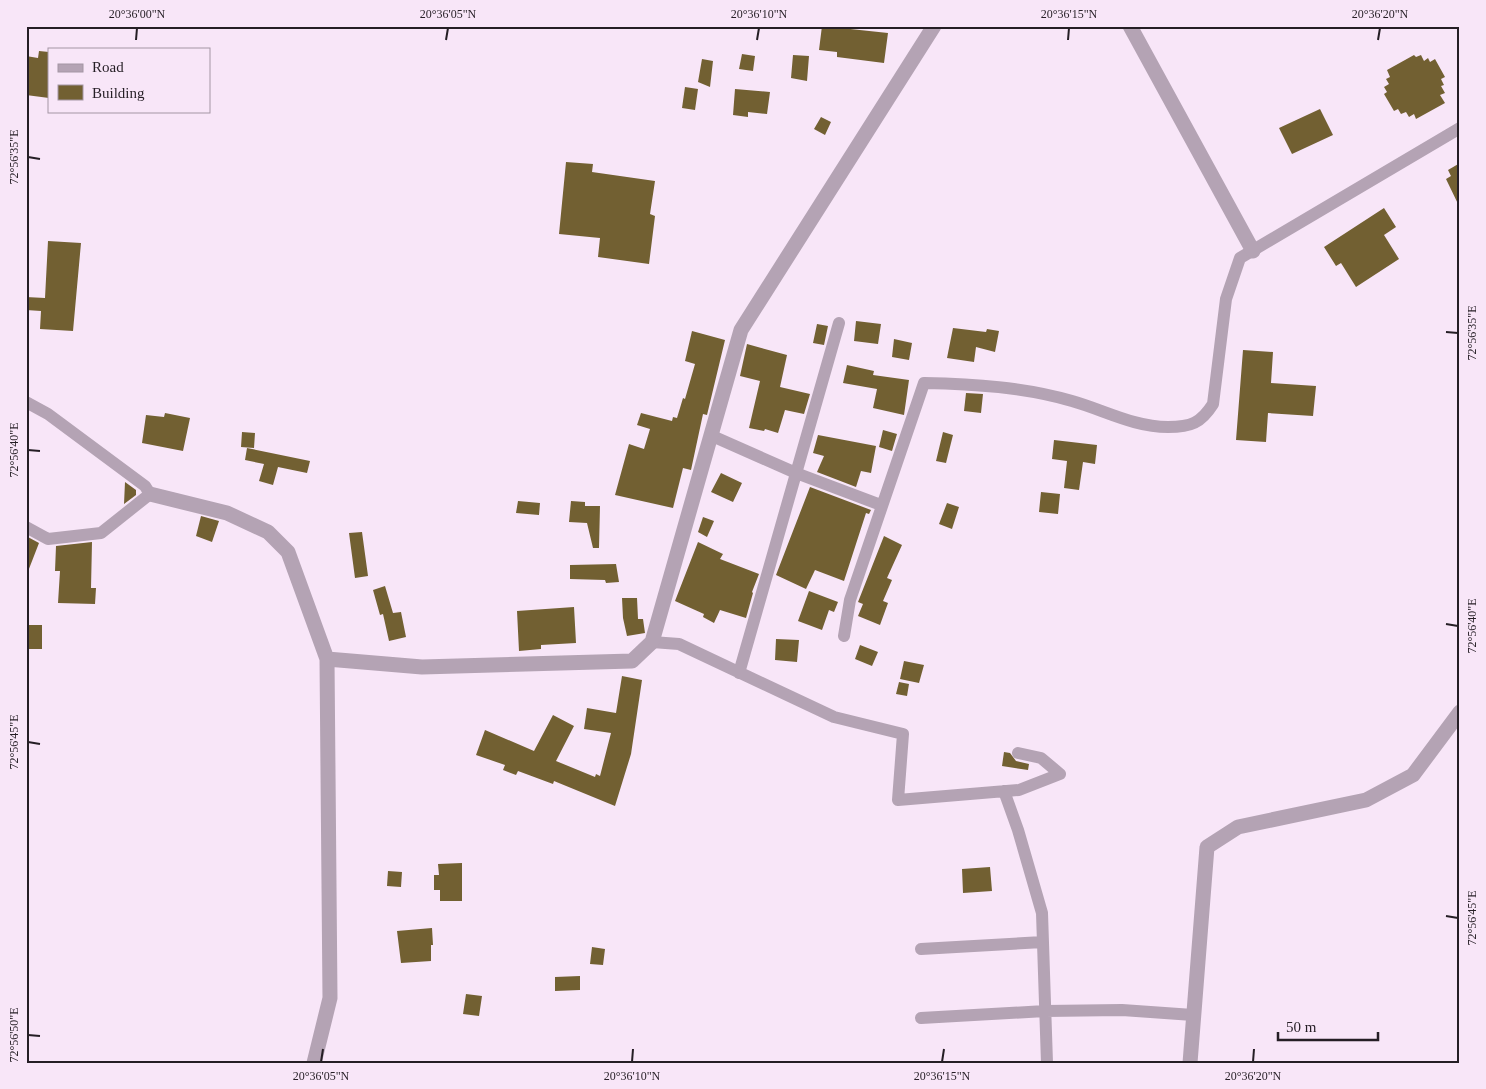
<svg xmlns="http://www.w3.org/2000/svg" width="1486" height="1089" viewBox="0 0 1486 1089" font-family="Georgia,serif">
<rect width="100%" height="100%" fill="#f8e6f8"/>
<!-- building -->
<path fill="#726032" d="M822,26L888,33L884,63L837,57V52L819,50Z
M39,51L49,52V98L26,95V56L38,58Z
M742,54L755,56L753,71L739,69Z
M793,55L809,56L807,81L791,78Z
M1414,55L1416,57L1421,55L1424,61L1428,58L1430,62L1435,59L1445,77L1441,79L1444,85L1441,86L1445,93L1440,95L1445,103L1416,119L1414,114L1409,117L1406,112L1401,114L1398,109L1394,111L1384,94L1387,92L1384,87L1389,84L1386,79L1390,77L1387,70Z
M702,59L713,61L710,87L698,82Z
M685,87L698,89L695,110L682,108Z
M735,89L770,92L767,114L748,112V117L733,115Z
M1320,109L1333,135L1292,154L1279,128Z
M821,117L831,122L825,135L814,129Z
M566,162L593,164L592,172L655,181L650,214L655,216L649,264L598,257L600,238L559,234Z
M1460,163V208L1446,179L1451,176L1448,170Z
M1384,208L1396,227L1384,235L1399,259L1356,287L1341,263L1336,266L1324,247Z
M48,241L81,243L73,331L40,329L41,311L26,310V297L45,298Z
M856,321L881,324L878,344L854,341Z
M817,324L828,326L824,345L813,343Z
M953,328L986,332L987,329L999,331L995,352L976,347L974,362L947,358Z
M692,331L725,340L707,415L703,414L691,470L683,468L673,508L615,495L629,444L644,449L650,429L637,425L641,413L672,421L673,417L677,418L683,398L685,399L695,364L685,361Z
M894,339L912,343L909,360L892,357Z
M747,344L787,355L780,387L810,394L804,414L785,410L778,433L765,429L764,431L749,428L760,381L740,376Z
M1243,350L1273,352L1271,383L1316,386L1313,416L1268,413L1266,442L1236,440Z
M847,365L874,371L873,375L909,380L904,415L873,408L877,389L843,383Z
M966,393L983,394L981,413L964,411Z
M165,413L190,418L183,451L142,443L146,415L164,417Z
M883,430L897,434L892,451L879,447Z
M242,432L255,433L254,448L241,447Z
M943,432L953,435L946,463L936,461Z
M818,435L876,446L871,473L861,471L856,487L817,472L824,456L813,453Z
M1054,440L1097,445L1095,464L1083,462L1079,490L1064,488L1067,461L1052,459Z
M247,448L310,461L307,473L278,467L273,485L259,481L264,464L245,460Z
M721,473L742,483L733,502L711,492Z
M125,482L136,490V495L124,504Z
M810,487L871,510L869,514L866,513L844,581L815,570L806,589L776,575Z
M1041,492L1060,494L1058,514L1039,512Z
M518,501L540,503L539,515L516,513Z
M571,501L585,502V506H600L599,548H593L587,523L569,522Z
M947,503L959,507L952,529L939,524Z
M201,516L219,521L212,542L196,536Z
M703,517L714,521L707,537L698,532Z
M362,532L368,576L355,578L349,533Z
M26,536L39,543L27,574H26Z
M884,536L902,545L887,578L892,580L883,601L888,603L880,625L858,616L863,604L858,602Z
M92,542L91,588H96L95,604L58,603L60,571H55L56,546Z
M698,542L723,554L720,559L759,574L752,592L753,593L746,618L720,610L714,623L703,617L704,614L675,601Z
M616,564L619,582L606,583L605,580L570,579V565Z
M385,586L393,613L401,612L406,637L389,641L383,614L380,615L373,590Z
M809,591L838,602L834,612L829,610L822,630L798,621Z
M622,598H637L638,619H643L645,633L627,636L623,618Z
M574,607L576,643L541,645V649L519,651L517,611Z
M26,625H42V649H26Z
M776,639L799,640L797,662L775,660Z
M860,645L878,652L872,666L855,659Z
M904,661L924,665L919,683L900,679Z
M622,676L642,680L631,754L615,806L554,781L553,784L518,771L516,775L503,770L505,765L476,755L485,730L534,751L553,715L574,726L556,761L595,777L596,774L600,776L611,733L584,729L587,708L616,713Z
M899,682L909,684L907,696L896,694Z
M1004,752L1010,753L1016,761L1029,764L1028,770L1002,766Z
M462,863V901H440V890H434V875H439L438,864Z
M990,867L992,891L963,893L962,869Z
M388,871L402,872L401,887L387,886Z
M432,928L433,945H431V961L401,963L397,931Z
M592,947L605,949L603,965L590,964Z
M580,976V990L555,991V977Z
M466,994L482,996L479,1016L463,1014Z"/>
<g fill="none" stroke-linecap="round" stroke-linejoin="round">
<!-- minor -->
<path stroke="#b4a3b4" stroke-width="12" d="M26,402L48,414L145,486L150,494L101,533L48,539L26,527
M710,435L796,473L881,505
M844,636L850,600L924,383C974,384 1024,387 1072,401C1104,410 1134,427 1168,427C1191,427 1201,423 1213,404L1226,299L1240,258L1460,128
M652,642L679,644L834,717L903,734L898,800L1019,790L1060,774L1041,758L1018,753
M739,673L839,323
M1004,791L1018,830L1042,913L1047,1063
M921,949L1043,942
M921,1018L1045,1011L1122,1010L1193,1015"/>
<!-- tertiary -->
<path stroke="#b4a3b4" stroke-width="15" d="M1130,26L1253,251
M150,494L227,513L268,532L288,552L327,659L330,998L314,1063
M327,659L422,667L632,661L652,642L741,330L934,26
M1190,1063L1207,847L1238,827L1366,800L1413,775L1460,712"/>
</g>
<!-- ticks -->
<path fill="none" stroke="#251e25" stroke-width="2" d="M136,40L137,28M446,40L448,28M757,40L759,28M1068,40L1069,28M1378,40L1380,28M28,157L40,159M1446,332L1458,333M28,450L40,451M1446,624L1458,626M28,742L40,744M1446,916L1458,918M28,1035L40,1036M321,1062L323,1049M632,1062L633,1049M942,1062L944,1049M1253,1062L1254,1049"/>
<!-- border -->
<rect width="1486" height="1089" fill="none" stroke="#f8e6f8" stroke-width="55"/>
<!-- legend -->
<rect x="48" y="48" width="162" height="65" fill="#f8e6f8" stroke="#a496a4"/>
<rect x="58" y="64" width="25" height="8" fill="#b4a3b4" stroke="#a496a4"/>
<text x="92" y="72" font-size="15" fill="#251e25">Road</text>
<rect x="58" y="85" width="25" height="15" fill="#726032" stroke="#a496a4"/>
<text x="92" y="98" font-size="15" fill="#251e25">Building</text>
<!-- scale -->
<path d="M1278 1032v8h100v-8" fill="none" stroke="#251e25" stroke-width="2.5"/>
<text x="1286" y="1032" font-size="15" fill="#251e25" stroke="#f8e6f8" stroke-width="4" paint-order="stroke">50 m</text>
<rect x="28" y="28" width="1430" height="1034" fill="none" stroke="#251e25" stroke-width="2"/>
<g font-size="12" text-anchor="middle" fill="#251e25">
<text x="137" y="18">20°36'00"N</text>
<text x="448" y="18">20°36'05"N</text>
<text x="759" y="18">20°36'10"N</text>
<text x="1069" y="18">20°36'15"N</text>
<text x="1380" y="18">20°36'20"N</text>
<text transform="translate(14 157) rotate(-90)" y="4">72°56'35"E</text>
<text transform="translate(1472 333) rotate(-90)" y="4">72°56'35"E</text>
<text transform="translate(14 450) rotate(-90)" y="4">72°56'40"E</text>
<text transform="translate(1472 626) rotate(-90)" y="4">72°56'40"E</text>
<text transform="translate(14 742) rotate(-90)" y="4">72°56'45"E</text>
<text transform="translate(1472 918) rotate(-90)" y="4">72°56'45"E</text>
<text transform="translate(14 1035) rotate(-90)" y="4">72°56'50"E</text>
<text x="321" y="1080">20°36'05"N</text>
<text x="632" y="1080">20°36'10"N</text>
<text x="942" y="1080">20°36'15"N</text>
<text x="1253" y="1080">20°36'20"N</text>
</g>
</svg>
